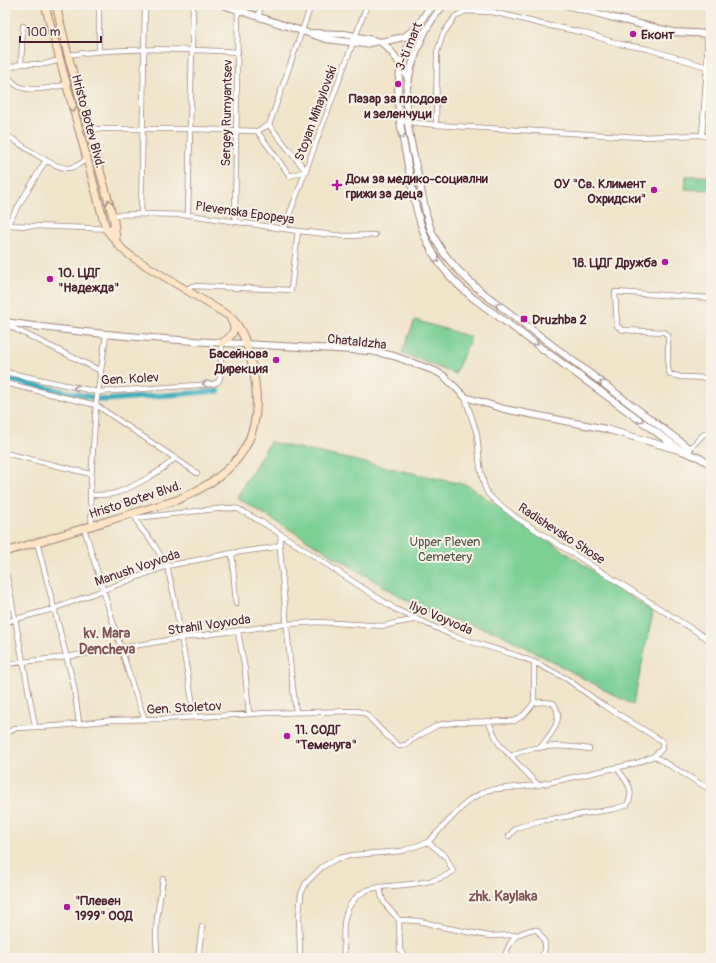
<svg xmlns="http://www.w3.org/2000/svg" width="716" height="963" viewBox="0 0 716 963" font-family="Pangolin,sans-serif">
<rect width="100%" height="100%" fill="#f7f3e8"/>
<filter id="ink" filterUnits="userSpaceOnUse"><feTurbulence type="fractalNoise" baseFrequency=".025" numOctaves="2"/><feDisplacementMap in="SourceGraphic" scale="8" xChannelSelector="R" yChannelSelector="G"/><feConvolveMatrix kernelMatrix="1 2 1 2 8 2 1 2 1" color-interpolation-filters="sRGB"/></filter>
<filter id="wash" filterUnits="userSpaceOnUse"><feTurbulence type="fractalNoise" baseFrequency=".012" numOctaves="4" result="noise"/><feDisplacementMap in="SourceGraphic" scale="16" xChannelSelector="R" yChannelSelector="G"/><feGaussianBlur stdDeviation="0.9" result="paint"/><feColorMatrix in="noise" values="0 0 0 0 0 0 0 0 0 0 0 0 0 0 0 0 0 1.4 0 .05"/><feComposite in="paint" operator="in"/></filter>
<g filter="url(#wash)">
<rect width="100%" height="100%" fill="#f0e4c9"/>
<!-- green -->
<path fill="#7bd094" stroke="#627860" d="M686,176H708V190L685,189Z
M415,320L471,337L455,374L402,353Z
M270,442L467,485L653,612L633,705L499,633L426,612L236,497Z"/>
<g fill="none" stroke-linecap="round" stroke-linejoin="round">
<!-- canal -->
<path stroke="#42aec0" stroke-width="5.5" d="M5,379L104,400L218,391"/>
</g>
</g>
<g filter="url(#ink)">
<g fill="none" stroke-linecap="round" stroke-linejoin="round">
<!-- minor casing -->
<g stroke="#9d827a" stroke-width="6">
<path id="minor" d="M259,17L260,5
M99,50V5
M68,55C124,47 181,49 238,52
M21,64H45L60,60
M5,69L21,64L23,26
M6,69C14,99 45,88 66,85
M400,121L436,125L639,137L702,135L711,138
M269,125L311,5
M436,125L437,52L443,34L455,17L465,11L492,12L510,16L541,24L581,32L620,44L648,49L707,67
M88,129H191L257,131L269,125L306,171L290,176L257,131
M5,134C19,143 55,170 69,168C75,167 82,163 86,159
M702,135L707,67V34
M141,214L145,5
M112,215L141,214L190,215L298,231L344,236L375,235
M188,215L193,5
M235,221L238,5
M5,225L115,229
M7,225L46,160
M284,229L367,5
M186,290L192,286L291,290L298,231
M711,298L615,292L617,326L623,330L664,332L668,335V369L670,374L681,377L711,378
M5,324L101,371
M5,372L98,392L213,384L218,382L220,378L222,343
M5,383L96,405L197,473
M465,397L477,434L480,467L484,485L488,494L495,501L517,518L711,641
M689,448C698,443 700,433 711,432
M5,453L91,474
M90,495C97,495 105,495 112,494C129,490 164,470 175,458
M133,514L136,518L206,510L229,508L238,509L265,524L395,609L456,637L515,655L534,662L567,679L600,703L662,741V749L654,756L711,790
M136,518L140,527L153,543L167,566L174,596L195,717
M92,526L90,495L96,405L106,335
M84,528L133,687L145,720
M281,535L280,545L281,563L291,672L296,712
M37,542L74,686L79,723
M232,553L236,604
M7,576L35,726
M5,622L53,609L167,566L232,553L270,548L280,545
M238,632L245,670L249,714
M5,664L66,657L181,638L287,624L319,622L385,626C395,622 406,622 417,619
M534,703L542,702L553,703C566,719 550,735 540,748
M488,721L499,744L538,785
M5,734L16,728L57,726L113,720L161,719L268,713L358,711L366,714L387,736L399,746L406,745L413,739L438,725L458,722L514,721L525,714L534,703V662
M511,756C534,744 564,745 589,749
M509,836L516,828L539,821L614,809L627,805C636,790 626,781 617,768
M428,842L446,857L453,871C439,884 399,885 380,887C382,906 388,906 399,920L420,921L442,927L489,936L517,935L530,930H537C546,942 548,945 541,958
M399,920L400,950L405,958
M300,953L299,916L301,894L306,883L322,867L336,859L353,855L402,851L428,842L469,800L488,790L538,785L637,763L654,756
M158,958C153,932 159,905 163,879
M200,958L199,950L202,927
M345,958L344,955C343,930 340,905 365,891C369,889 375,888 380,887
M505,958C506,948 511,942 517,935"/>
</g>
<!-- tertiary casing -->
<g stroke="#9d827a" stroke-width="8">
<path id="tertiary" d="M223,5L326,39L365,44L374,42
M431,5C420,22 405,47 401,67C394,98 401,130 407,160C413,192 417,225 433,253C443,271 457,285 473,298L682,451L700,458L711,465
M444,5C422,27 405,75 406,105C407,130 414,156 419,180C424,201 426,225 438,244C449,263 466,279 483,293L690,449
M566,5L610,17L673,32L711,34
M312,33L345,34L381,42L404,37L416,28
M381,42C393,51 402,66 409,80
M5,322C126,340 249,344 371,351L394,356L435,371L444,376L465,397L504,409L606,429L682,451L689,448"/>
</g>
<!-- secondary casing -->
<g stroke="#9d827a" stroke-width="9">
<path id="secondary" d="M56,5L68,55L114,221L116,240
M222,343C231,337 238,330 231,320
M5,552L177,500C241,473 268,435 252,365C248,348 243,327 229,316L132,257L122,249L106,229L45,5"/>
</g>
<!-- minor -->
<use href="#minor" stroke="#fff" stroke-width="4.5"/>
<!-- tertiary -->
<use href="#tertiary" stroke="#fff" stroke-width="6"/>
<!-- secondary -->
<use href="#secondary" stroke="#fde5c5" stroke-width="7"/>
</g>
<!-- one-way arrows -->
<defs><path id="oneway-chevron" d="M-2-3.5L2.5 0L-2 3.5" fill="none" stroke-width="1.6" stroke-linecap="round" stroke-linejoin="round"/></defs>
<g stroke="#a48278">
<use href="#oneway-chevron" transform="translate(73 110) rotate(75)"/>
<use href="#oneway-chevron" transform="translate(109 202) rotate(-105)"/>
</g>
<g stroke="#ae9aa0">
<use href="#oneway-chevron" transform="translate(402 136) rotate(80)"/>
<use href="#oneway-chevron" transform="translate(437 260) rotate(57)"/>
<use href="#oneway-chevron" transform="translate(498 305) rotate(-142)"/>
<use href="#oneway-chevron" transform="translate(536 343) rotate(36)"/>
<use href="#oneway-chevron" transform="translate(602 383) rotate(-143)"/>
<use href="#oneway-chevron" transform="translate(205 384) rotate(176)"/>
<use href="#oneway-chevron" transform="translate(76 388) rotate(-167)"/>
<use href="#oneway-chevron" transform="translate(641 420) rotate(36)"/>
</g>
</g>
<!-- markers -->
<g fill="#b5179e" stroke="#f7f3e8" stroke-width="1.5">
<circle cx="633" cy="34" r="4"/>
<circle cx="398" cy="84" r="4"/>
<path d="M335 179h4v4h4v4h-4v4h-4v-4h-4v-4h4z"/>
<circle cx="654" cy="190" r="4"/>
<circle cx="665" cy="262" r="4"/>
<circle cx="50" cy="279" r="4"/>
<rect x="520" y="315" width="8" height="8" rx="2"/>
<circle cx="276" cy="360" r="4"/>
<circle cx="287" cy="736" r="4"/>
<circle cx="67" cy="907" r="4"/>
</g>
<g text-anchor="middle" stroke-width="4" stroke-linejoin="round" paint-order="stroke">
<!-- poi labels -->
<g font-size="13" font-weight="bold" fill="#4a1f2b" stroke="#f7f3e8" text-anchor="start">
<text x="641" y="39">Еконт</text>
<text x="398" y="103" text-anchor="middle">Пазар за плодове<tspan x="398" dy="15">и зеленчуци</tspan></text>
<text x="346" y="183">Дом за медико-социални<tspan x="346" dy="15">грижи за деца</tspan></text>
<text x="646" y="188" text-anchor="end">ОУ "Св. Климент<tspan x="646" dy="15">Охридски"</tspan></text>
<text x="657" y="267" text-anchor="end">18. ЦДГ Дружба</text>
<text x="58" y="277">10. ЦДГ<tspan x="58" dy="15">"Надежда"</tspan></text>
<text x="532" y="324">Druzhba 2</text>
<text x="268" y="358" text-anchor="end">Басейнова<tspan x="268" dy="15">Дирекция</tspan></text>
<text x="295" y="734">11. СОДГ<tspan x="295" dy="15">"Теменуга"</tspan></text>
<text x="75" y="905">"Плевен<tspan x="75" dy="15">1999" ООД</tspan></text>
</g>
<!-- street labels -->
<g font-size="13" fill="#4a1f2b" stroke="#f7f3e8">
<text transform="translate(408 46) rotate(-68)" y="5">3-ti mart</text>
<text transform="translate(226 113) rotate(-89)" y="5">Sergey Rumyantsev</text>
<text transform="translate(315 113) rotate(-70)" y="5">Stoyan Mihaylovski</text>
<text transform="translate(89 121) rotate(75)" y="5">Hristo Botev Blvd.</text>
<text transform="translate(245 212) rotate(8)" y="5">Plevenska Epopeya</text>
<text transform="translate(357 341) rotate(6)" y="5">Chataldzha</text>
<text transform="translate(130 378) rotate(-3)" y="5">Gen. Kolev</text>
<text transform="translate(135 499) rotate(-18)" y="5">Hristo Botev Blvd.</text>
<text transform="translate(562 533) rotate(33)" y="5">Radishevsko Shose</text>
<text transform="translate(137 567) rotate(-19)" y="5">Manush Voyvoda</text>
<text transform="translate(441 617) rotate(23)" y="5">Ilyo Voyvoda</text>
<text transform="translate(209 624) rotate(-8)" y="5">Strahil Voyvoda</text>
<text transform="translate(184 707) rotate(-3)" y="5">Gen. Stoletov</text>
</g>
<!-- park labels -->
<g font-size="13" fill="#59544a" stroke="#f7f3e8">
<text x="445" y="546">Upper Pleven<tspan x="445" dy="15">Cemetery</tspan></text>
</g>
<!-- neighbourhood labels -->
<g font-size="14" font-weight="bold" fill="#805253" stroke="#f7f3e8">
<text x="107" y="638">kv. Mara<tspan x="107" dy="16">Dencheva</tspan></text>
<text x="503" y="901">zhk. Kaylaka</text>
</g>
</g>
<!-- margin -->
<rect width="716" height="963" fill="none" stroke="#f7f3e8" stroke-width="20"/>
<!-- scale -->
<path d="M20 36v6h81v-6" fill="none" stroke="#4a1f2b" stroke-width="2"/>
<text x="26" y="36" font-size="12" fill="#4a1f2b" stroke="#f7f3e8" stroke-width="3" paint-order="stroke">100 m</text>
</svg>
